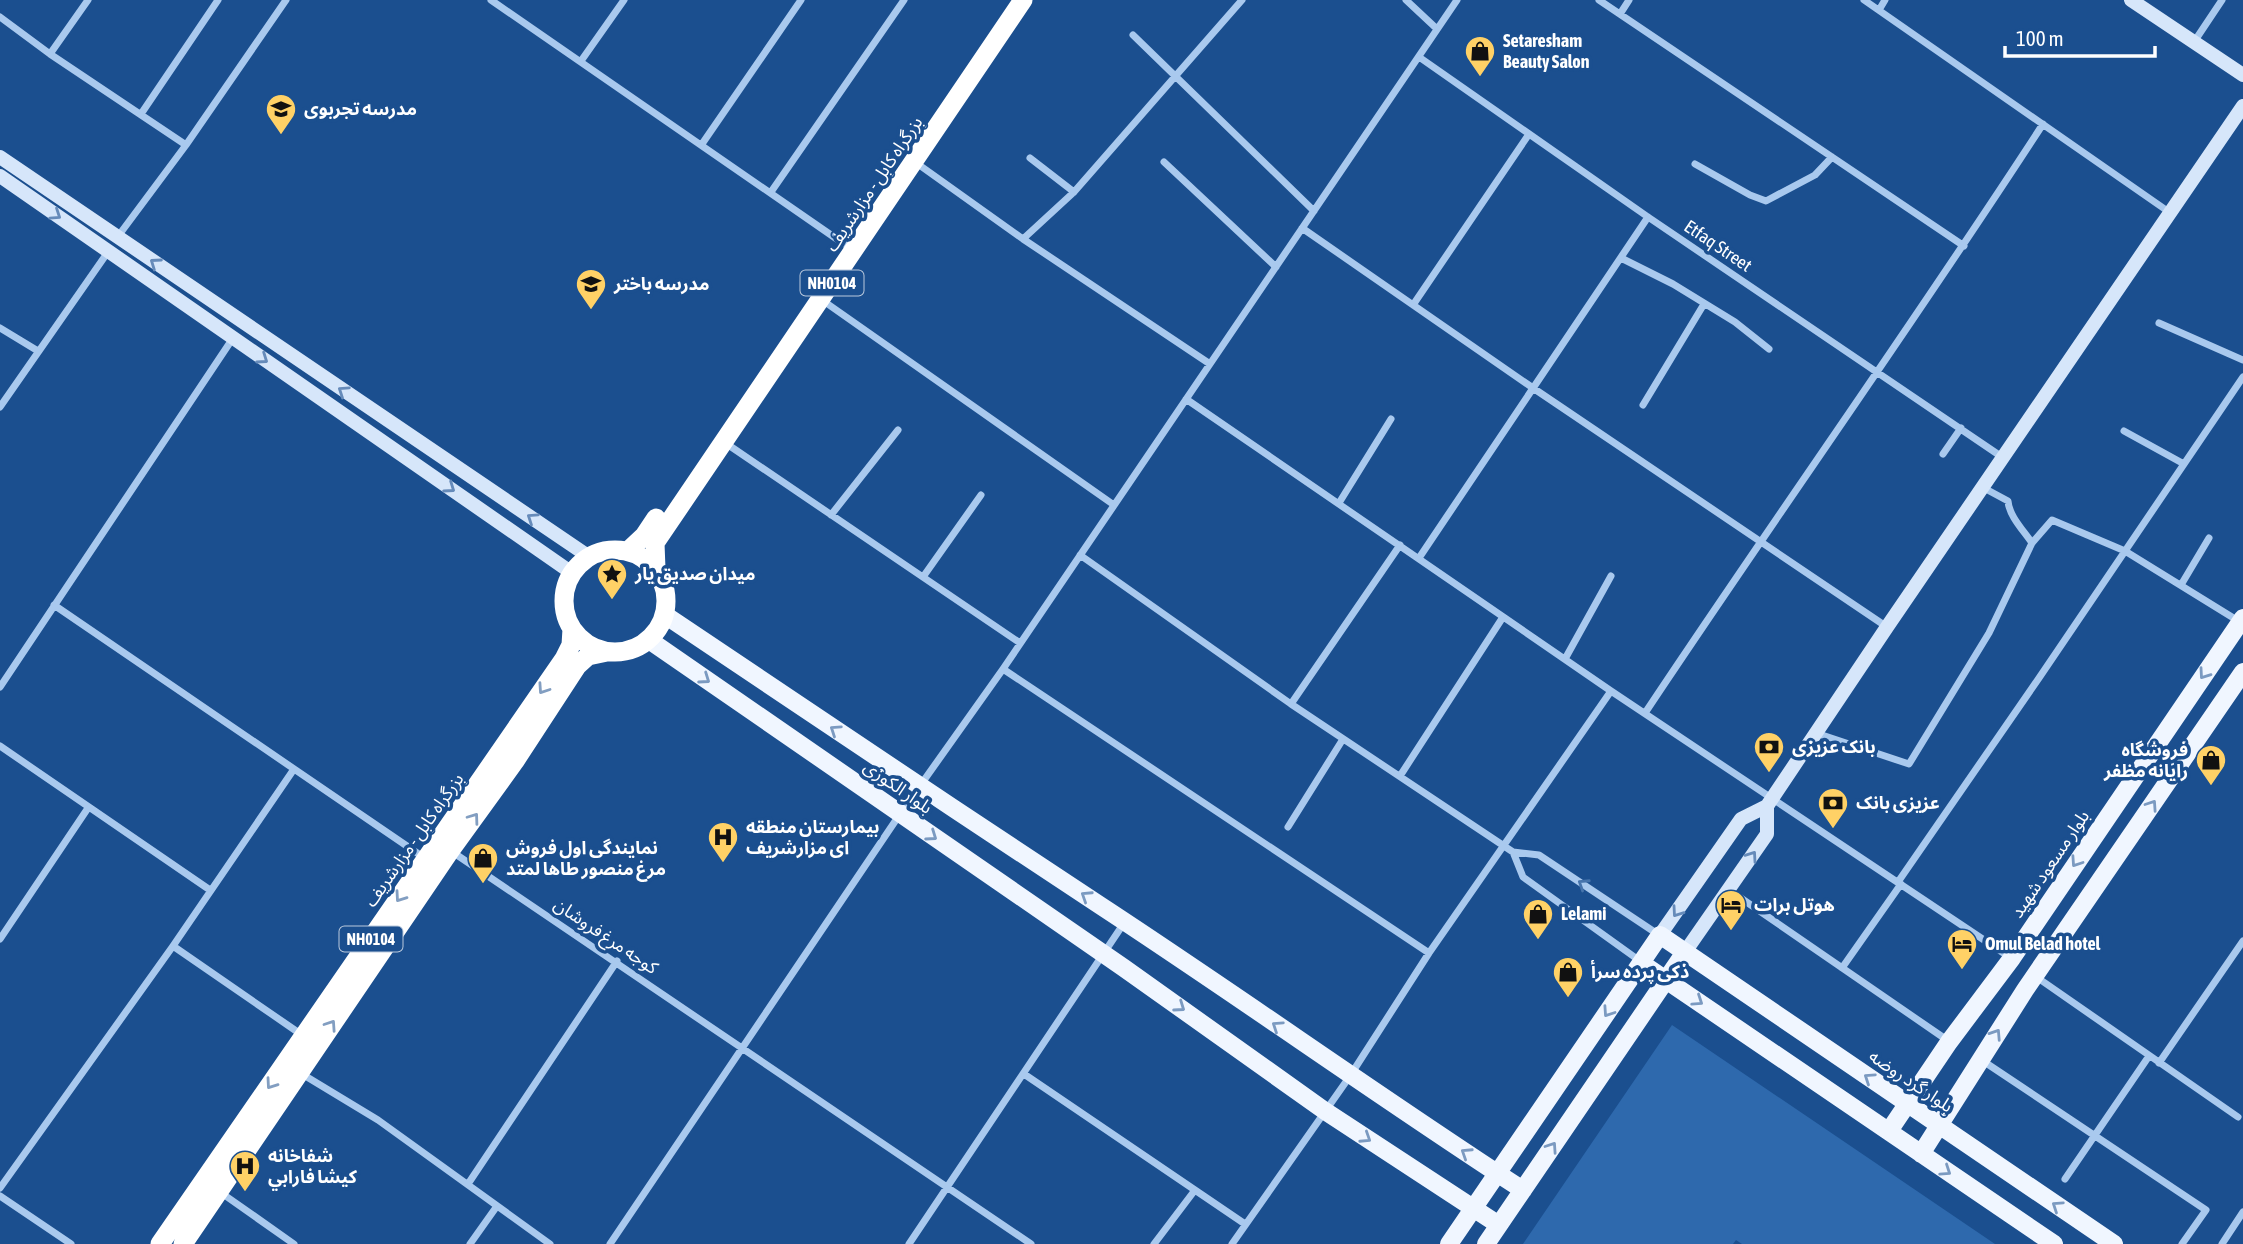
<svg xmlns="http://www.w3.org/2000/svg" width="2243" height="1244" viewBox="0 0 2243 1244" font-family="'Asap Condensed','Noto Sans Arabic',sans-serif">
<rect width="100%" height="100%" fill="#1b4f8f"/>
<!-- green -->
<path fill="#2e69ad" d="M1672,1025L1995,1244H1742L1736,1240L1733,1244H1523Z"/>
<g fill="none" stroke-linecap="round" stroke-linejoin="round">
<!-- street -->
<path stroke="#a9c9ee" stroke-width="7" d="M491,0L844,244
M1406,0L1437,29
M1599,0L1964,246
M1864,0L2169,212
M1879,10L1885,0
M1620,14L1629,0
M0,17L50,54L186,145
M1133,35L1314,211
M2194,42L2222,0
M50,54L88,0
M1419,57L1648,217L2002,457
M581,61L624,0
M141,114L218,0
M702,144L801,0
M1030,158L1074,192
M915,162L1023,239L1210,364
M1164,162L1276,267
M1695,164L1750,195L1766,201L1815,175L1832,157
M771,192L904,0
M1302,228L1533,388L1887,627
M116,239L186,145L286,0
M1023,239L1074,192L1242,0
M1621,258L1673,284L1735,322L1769,349
M822,300L1114,505
M1413,305L1529,134
M2159,323L2243,360
M0,328L38,351
M1186,399L1611,691L2011,958
M1643,405L1704,304
M0,407L110,249
M2124,431L2184,464
M724,442L1020,643
M1943,454L1961,428
M1982,487L2008,501C2009,516 2024,531 2032,543
M1339,503L1391,419
M831,515L898,430
M1080,555L1291,704L1513,852L1523,877L1640,961
M1419,558L1648,217
M923,577L981,495
M2181,585L2209,538
M54,605L423,857
M1565,659L1611,576
M1003,669L1429,953
M0,687L233,338
M1291,704L1400,545
M1645,713C1776,516 1914,323 2043,124
M1816,733L1909,764L1989,633L2032,543L2052,520L2125,551L2240,622
M0,746L210,890
M1400,776L1503,617
M1288,827L1343,739
M451,851L1031,1244
M1513,852L1539,855L1659,935
M1898,882L2039,678L2243,377
M1729,890L1947,1040
M0,939L88,808
M173,946L302,1035
M1842,968L1901,884
M2035,976L2238,1117
M1980,1059L2206,1210L2182,1244
M2159,1063L2243,941
M302,1074L378,1120L550,1244
M1024,1074L1245,1224
M2065,1179L2149,1056
M468,1184L617,961
M0,1188L173,946L294,769
M220,1192L294,1244
M0,1196L71,1244
M470,1244L497,1206
M610,1244L900,814L1003,669L1457,0
M909,1244L1124,923
M1154,1244L1195,1190
M1232,1244L1350,1076L1429,953L1611,691
M2222,1244L2243,1212"/>
<!-- secondary -->
<path stroke="#d6e6fa" stroke-width="14" d="M2131,0L2243,75
M0,157L588,556
M0,176L572,573
M1660,935L1741,819L1767,806L1887,627L2243,106
M1685,952L1767,834V806"/>
<!-- primary -->
<path stroke="#f0f6ff" stroke-width="18" d="M665,615C810,713 955,810 1101,906C1243,999 1381,1098 1523,1190
M649,640L1124,968L1325,1111L1499,1225
M1641,963L2054,1244
M1889,1131L1949,1042L2012,958L2243,618
M1921,1154L2025,990L2243,672
M1449,1244L1660,935L2114,1244
M1486,1244L1685,952"/>
<!-- highway -->
<path stroke="#fff" stroke-width="19" d="M564 601a51 51 0 1 1 102 0a51 51 0 1 1-102 0Z
M628,551L644,536L656,518
M656,569L655,543L1023,0
M160,1244L564,659L571,645L572,629
M183,1244L450,851L515,761L577,666L588,656L607,652"/>
</g>
<!-- one-way arrows -->
<defs><path id="oneway-chevron" d="M-2-3.5L2.5 0L-2 3.5" fill="none" stroke-width="1.6" stroke-linecap="round" stroke-linejoin="round" transform="scale(1.75)"/></defs>
<g stroke="#668bba">
<use href="#oneway-chevron" transform="translate(56 215) rotate(34)"/>
<use href="#oneway-chevron" transform="translate(155 263) rotate(-145)"/>
<use href="#oneway-chevron" transform="translate(263 359) rotate(35)"/>
<use href="#oneway-chevron" transform="translate(343 391) rotate(-146)"/>
<use href="#oneway-chevron" transform="translate(450 488) rotate(35)"/>
<use href="#oneway-chevron" transform="translate(532 518) rotate(-146)"/>
<use href="#oneway-chevron" transform="translate(1752 856) rotate(-55)"/>
<use href="#oneway-chevron" transform="translate(1677 912) rotate(125)"/>
</g>
<g stroke="#7b9ac1">
<use href="#oneway-chevron" transform="translate(2204 674) rotate(125)"/>
<use href="#oneway-chevron" transform="translate(705 679) rotate(35)"/>
<use href="#oneway-chevron" transform="translate(835 730) rotate(-146)"/>
<use href="#oneway-chevron" transform="translate(2152 805) rotate(-56)"/>
<use href="#oneway-chevron" transform="translate(932 836) rotate(35)"/>
<use href="#oneway-chevron" transform="translate(2076 862) rotate(124)"/>
<use href="#oneway-chevron" transform="translate(1086 896) rotate(-147)"/>
<use href="#oneway-chevron" transform="translate(1698 1001) rotate(34)"/>
<use href="#oneway-chevron" transform="translate(1180 1007) rotate(35)"/>
<use href="#oneway-chevron" transform="translate(1608 1012) rotate(124)"/>
<use href="#oneway-chevron" transform="translate(1277 1026) rotate(-146)"/>
<use href="#oneway-chevron" transform="translate(1996 1034) rotate(-57)"/>
<use href="#oneway-chevron" transform="translate(1869 1078) rotate(-146)"/>
<use href="#oneway-chevron" transform="translate(1366 1138) rotate(33)"/>
<use href="#oneway-chevron" transform="translate(1552 1147) rotate(-56)"/>
<use href="#oneway-chevron" transform="translate(1466 1153) rotate(-147)"/>
<use href="#oneway-chevron" transform="translate(1946 1171) rotate(34)"/>
<use href="#oneway-chevron" transform="translate(2057 1206) rotate(-146)"/>
</g>
<g stroke="#829ec1">
<use href="#oneway-chevron" transform="translate(543 689) rotate(124)"/>
<use href="#oneway-chevron" transform="translate(474 818) rotate(-54)"/>
<use href="#oneway-chevron" transform="translate(400 897) rotate(125)"/>
<use href="#oneway-chevron" transform="translate(331 1025) rotate(-56)"/>
<use href="#oneway-chevron" transform="translate(271 1084) rotate(125)"/>
</g>
<use stroke="#4674ac" href="#oneway-chevron" transform="translate(1583 884) rotate(-147)"/>
<!-- icons -->
<defs>
<g id="shop-pin" transform="scale(1.575)"><path d="M0 17L-7.5 6A9.5 9.5 0 1 1 7.5 6Z" fill="#ffd166" stroke="#1b4f8f"/><path d="M-5-2.5h2.3a2.7 3.5 0 0 1 5.4 0H5L5.5 6h-11ZM-1.5-2.5h3a1.5 2.3 0 0 0-3 0Z" fill="#111"/></g>
<g id="school-pin" transform="scale(1.575)"><path d="M0 17L-7.5 6A9.5 9.5 0 1 1 7.5 6Z" fill="#ffd166" stroke="#1b4f8f"/><path d="M0-5L7-2L0 1L-7-2ZM-4 1L0 2.5L4 1V4Q0 6-4 4Z" fill="#111"/></g>
<g id="sight-pin" transform="scale(1.575)"><path d="M0 17L-7.5 6A9.5 9.5 0 1 1 7.5 6Z" fill="#ffd166" stroke="#1b4f8f"/><path d="M0-6L1.8-2.2L6-1.7L2.9 1.2L3.7 5.4L0 3.3L-3.7 5.4L-2.9 1.2L-6-1.7L-1.8-2.2Z" fill="#111"/></g>
<g id="bank-pin" transform="scale(1.575)"><path d="M0 17L-7.5 6A9.5 9.5 0 1 1 7.5 6Z" fill="#ffd166" stroke="#1b4f8f"/><path d="M-6-4H6V4H-6ZM0-2.3a2.3 2.3 0 1 0 0 4.6a2.3 2.3 0 1 0 0-4.6Z" fill="#111"/></g>
<g id="hospital-pin" transform="scale(1.575)"><path d="M0 17L-7.5 6A9.5 9.5 0 1 1 7.5 6Z" fill="#ffd166" stroke="#1b4f8f"/><path d="M-5-5h3v3.5h4V-5h3V5h-3V1.5h-4V5h-3Z" fill="#111"/></g>
<g id="hotel-pin" transform="scale(1.575)"><path d="M0 17L-7.5 6A9.5 9.5 0 1 1 7.5 6Z" fill="#ffd166" stroke="#1b4f8f"/><path d="M-6-4.5h1.5V1H6V5H4.5V3h-9V5H-6ZM-4 0a1.8 1.8 0 1 1 3.6 0ZM.5 0V-2.5h3Q6-2.5 6 0Z" fill="#111"/></g>
</defs>
<g fill-rule="evenodd">
<use href="#shop-pin" x="1480" y="51"/>
<use href="#school-pin" x="281" y="109"/>
<use href="#school-pin" x="591" y="284"/>
<use href="#sight-pin" x="612" y="574"/>
<use href="#bank-pin" x="1769" y="747"/>
<use href="#shop-pin" x="2211" y="760"/>
<use href="#bank-pin" x="1833" y="803"/>
<use href="#hospital-pin" x="723" y="837"/>
<use href="#shop-pin" x="483" y="858"/>
<use href="#hotel-pin" x="1731" y="905"/>
<use href="#shop-pin" x="1538" y="914"/>
<use href="#hotel-pin" x="1962" y="944"/>
<use href="#shop-pin" x="1568" y="972"/>
<use href="#hospital-pin" x="245" y="1166"/>
</g>
<g text-anchor="middle" stroke-width="7" stroke-linejoin="round" paint-order="stroke">
<!-- shield labels -->
<g fill="#1b4f8f" stroke="#bbcadd" stroke-width="2">
<rect x="800.5" y="270.5" width="63" height="25" rx="5"/>
<rect x="339.5" y="926.5" width="63" height="25" rx="5"/>
</g>
<g font-size="16" font-weight="bold" fill="#fff">
<text x="832" y="289">NH0104</text>
<text x="371" y="945">NH0104</text>
</g>
<!-- poi labels -->
<g font-size="18" font-weight="bold" fill="#fff" stroke="#1b4f8f" text-anchor="start">
<text x="1503" y="47">Setaresham<tspan x="1503" dy="21">Beauty Salon</tspan></text>
<text x="304" y="115">مدرسه تجربوى</text>
<text x="614" y="290">مدرسه باختر</text>
<text x="635" y="580">میدان صدیق یار</text>
<text x="1792" y="753">بانک عزیزی</text>
<text x="2188" y="756" text-anchor="end">فروشگاه<tspan x="2188" dy="21">رایانه مظفر</tspan></text>
<text x="1856" y="809">عزیزی بانک</text>
<text x="746" y="833">بیمارستان منطقه<tspan x="746" dy="21">ای مزارشریف</tspan></text>
<text x="506" y="854">نمایندگی اول فروش<tspan x="506" dy="21">مرغ منصور طاها لمتد</tspan></text>
<text x="1754" y="911">هوتل برات</text>
<text x="1561" y="920">Lelami</text>
<text x="1985" y="950">Omul Belad hotel</text>
<text x="1591" y="978">ذکی پرده سرأ</text>
<text x="268" y="1162">شفاخانه<tspan x="268" dy="21">كيشا فارابي</tspan></text>
</g>
<!-- street labels -->
<g font-size="18" fill="#fff" stroke="#1b4f8f">
<text transform="translate(874 184) rotate(-56)" y="6">بزرگراه کابل - مزارشریف</text>
<text transform="translate(1718 246) rotate(34)" y="6">Etfaq Street</text>
<text transform="translate(898 787) rotate(35)" y="6">بلوار الکوزی</text>
<text transform="translate(414 840) rotate(-55)" y="6">بزرگراه کابل - مزارشریف</text>
<text transform="translate(2050 864) rotate(-56)" y="6">بلوار مسعود شهید</text>
<text transform="translate(606 936) rotate(34)" y="6">كوجه مرغ فروشان</text>
<text transform="translate(1911 1081) rotate(34)" y="6">بلوار گرد روضه</text>
</g>
</g>
<!-- scale -->
<path d="M2005 46v10h150v-10" fill="none" stroke="#ffffff" stroke-width="3.5"/>
<text x="2016" y="46" font-size="21" fill="#ffffff" stroke="#1b4f8f" stroke-width="5" paint-order="stroke">100 m</text>
</svg>
